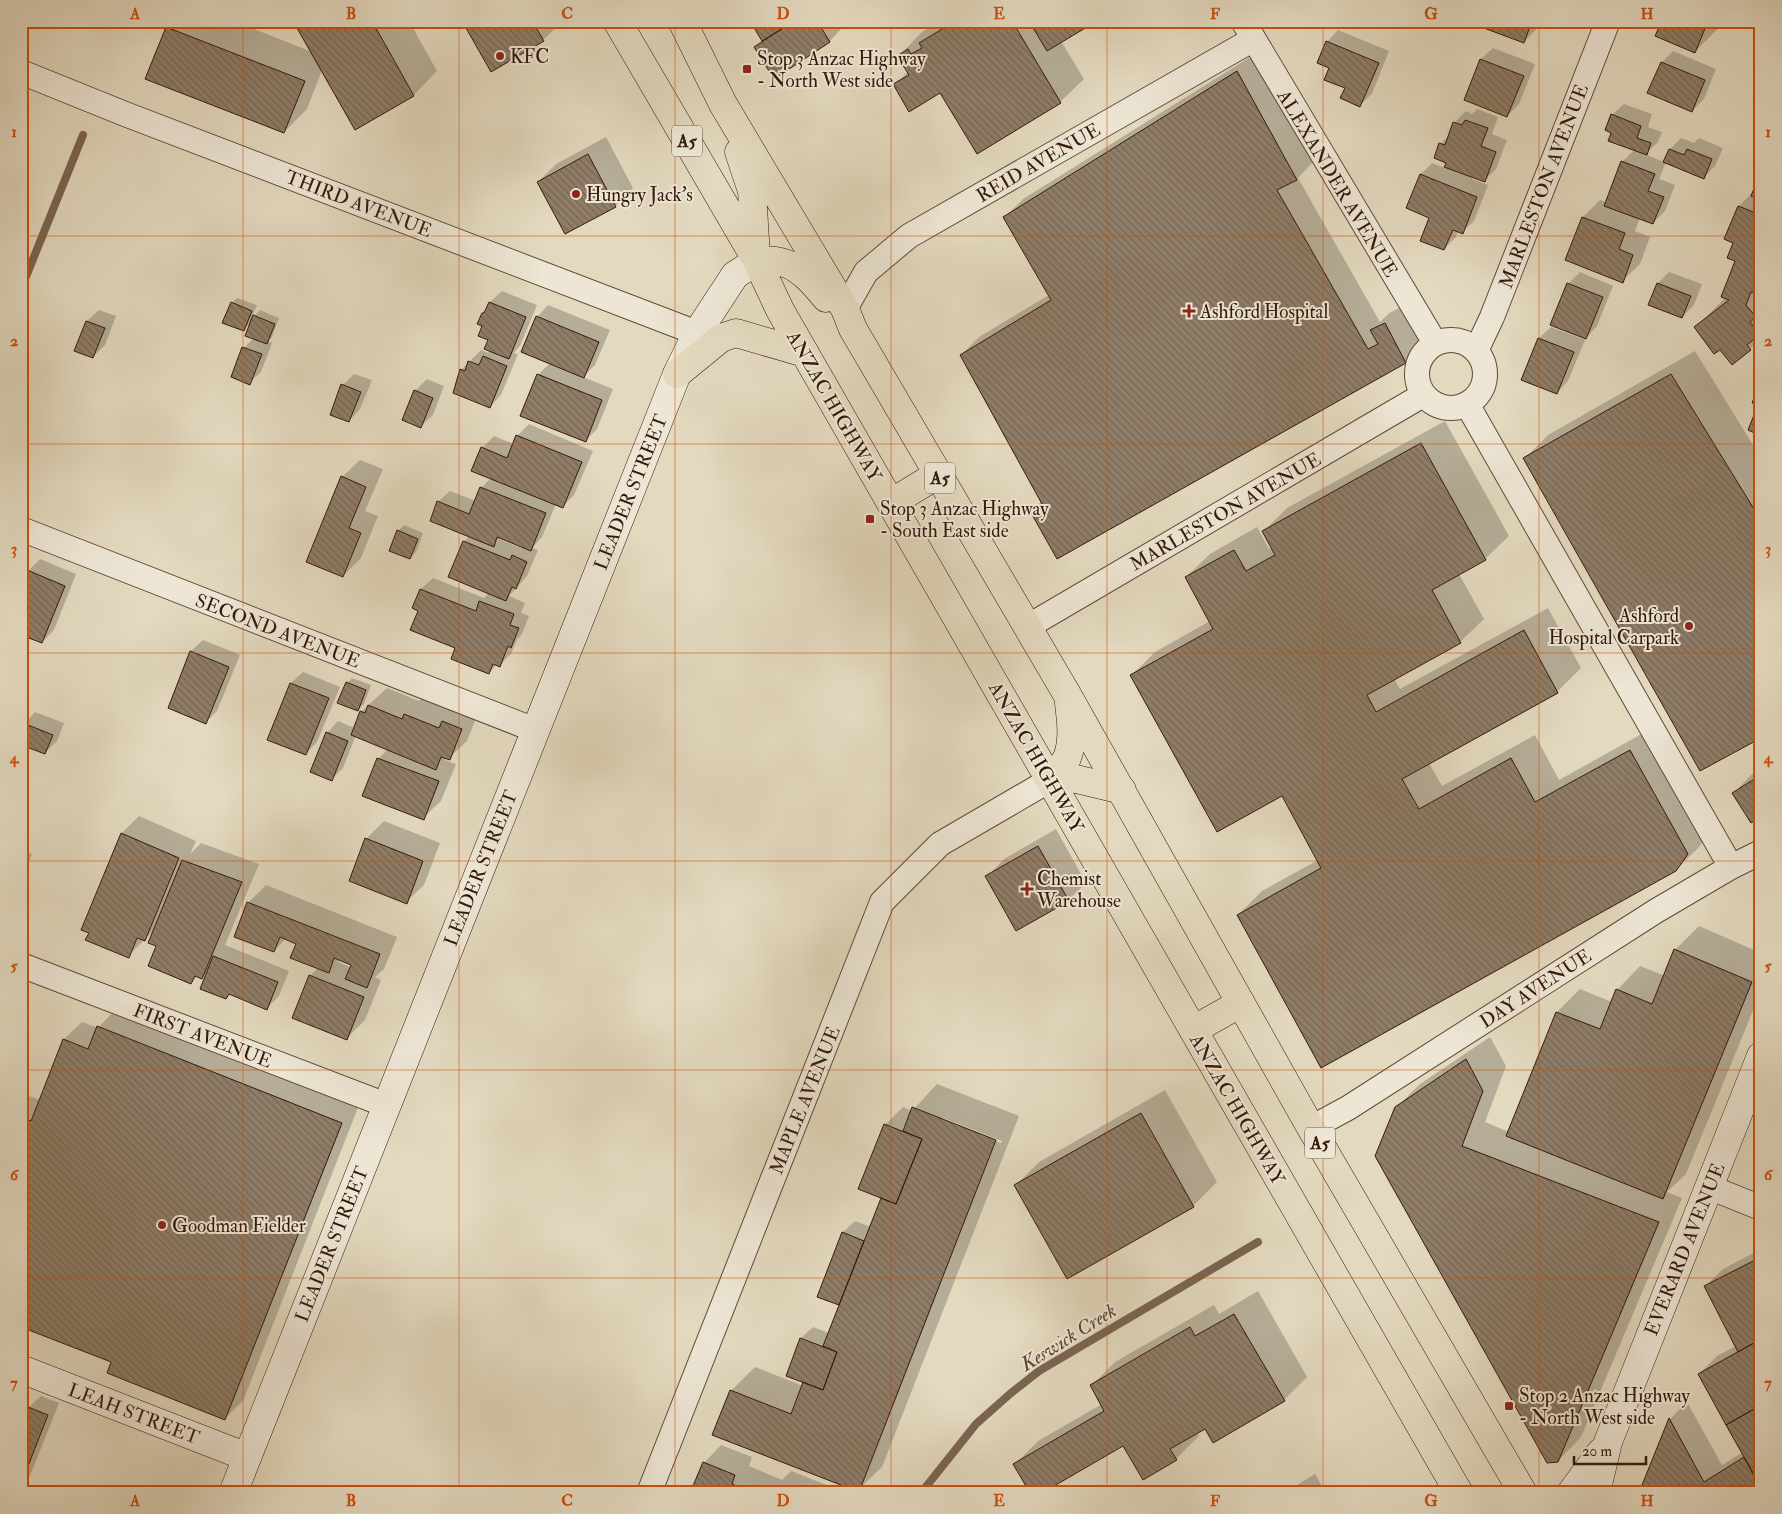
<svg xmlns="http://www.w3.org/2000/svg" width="1782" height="1514" viewBox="0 0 1782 1514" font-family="'IM FELL Double Pica',serif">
<defs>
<pattern id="building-back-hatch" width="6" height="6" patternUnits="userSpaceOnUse" patternTransform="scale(1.25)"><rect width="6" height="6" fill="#8f7d68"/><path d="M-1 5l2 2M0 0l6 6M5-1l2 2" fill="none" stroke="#766654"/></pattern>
</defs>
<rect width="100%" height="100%" fill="#e3d9bf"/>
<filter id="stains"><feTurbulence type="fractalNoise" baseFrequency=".004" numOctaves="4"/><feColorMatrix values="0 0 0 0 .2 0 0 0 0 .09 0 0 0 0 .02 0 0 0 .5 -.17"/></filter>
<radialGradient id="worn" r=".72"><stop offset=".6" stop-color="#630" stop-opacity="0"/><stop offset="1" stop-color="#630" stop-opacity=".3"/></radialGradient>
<!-- shadow -->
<path fill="#0003" fill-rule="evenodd" d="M173,21H234L312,52L294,21H409L437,71L414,95L356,128L322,70L307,109L284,132L167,28Z
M464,21H560L561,23L543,40Z
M751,21H836L841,29L830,41L774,77L755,48L763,40Z
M942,21H1095L1061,41L1084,79L1060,102L977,152L941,91L895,85L908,71L899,56L922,32L932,26L934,29Z
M1469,21H1544L1524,42Z
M1663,21H1725L1695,52Z
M1338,30L1389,51L1372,94L1360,105L1330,67L1327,42Z
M1493,48L1535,64L1519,104L1507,116L1465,99L1481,59Z
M1673,51L1716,69L1704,99L1692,111L1662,62Z
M1255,54L1314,161L1298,178L1380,322L1389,313L1403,306L1423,344L1405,362L1032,511L1042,501L961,355L979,337L1049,295L1005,217L1023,199Z
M1624,104L1652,114L1648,127L1662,132L1658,142L1645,154L1664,162L1670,149L1681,138L1694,143L1699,138L1723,148L1715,166L1703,178L1666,162L1659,179L1675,185L1665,211L1653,223L1640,218L1635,231L1650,237L1640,264L1622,281L1583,217L1600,200L1606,202L1622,162L1635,149L1613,132L1612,115Z
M1477,109L1498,117L1492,134L1507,140L1496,169L1484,181L1473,177L1472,179L1488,185L1474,221L1462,232L1458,231L1456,237L1444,249L1431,217L1407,207L1421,174L1432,163L1445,168L1447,162L1441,144L1450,134L1454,123L1466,111L1472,114Z
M606,137L633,188L615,206L538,182L556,164Z
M1761,174V338L1750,349L1720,348L1695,328L1726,297L1737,261L1735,242L1739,206L1754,191Z
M1580,272L1613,286L1597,326L1586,338L1568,284Z
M1669,272L1702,284L1694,305L1682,317L1658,283Z
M502,291L537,305L520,346L514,353L518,354L501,395L490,407L461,370L481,350L488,353L490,350V339L483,313L487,309L490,302Z
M237,298L257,305L251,319L260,310L279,318L272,337L268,341L272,343L261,372L249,383L244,348L254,338L253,321L243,330L232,303Z
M548,305L610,330L595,365L583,377L613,389L597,429L585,441L538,375L550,363L537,317Z
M99,310L116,316L105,345L93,357L76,350L87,321Z
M1551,327L1585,340L1568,381L1557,393L1523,380L1539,338Z
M1695,351L1761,458V737L1525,458L1548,435Z
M354,374L372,380L360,409L349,421L343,385Z
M427,379L444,386L433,415L421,426L415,391Z
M1445,421L1509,536L1485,559L1459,574L1484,619L1460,642L1394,679L1400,689L1548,608L1581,668L1557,692L1429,763L1442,786L1535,735L1559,780L1654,727L1710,830L1700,846L1676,870L1238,915L1262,891L1318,860L1282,794L1132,675L1155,652L1210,621L1186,577L1210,554L1257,527L1269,549L1272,547L1263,532L1287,508Z
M529,424L593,451L574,495L562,507L556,504L542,537L532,548L538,550L527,576L509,596L525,603L521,613L529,616L522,634L517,640L511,654L500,665L497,664L489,673L456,648L420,610L414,607L421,589L433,578L484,598L489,593L450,576L464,541L470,536L438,502L450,491L476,501L481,488L491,478L473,470L482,448L494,436L514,444L517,436ZM501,537L523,546L521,548L499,539Z
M360,460L383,469L365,511L378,516L361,558L343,576L342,477Z
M404,525L423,533L416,552L410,558L398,531Z
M40,559L76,574L54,630L42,642L28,571Z
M203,640L240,655L217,711L206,722L169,708L191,651Z
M303,672L340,687L317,742L305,754L269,739L291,683Z
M352,678L371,685L364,704L358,710L347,683Z
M387,688L419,701L423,697L479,711L467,741L449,758L447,757L445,760L456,764L441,801L423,818L364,795L379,758L388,749L356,735L343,768L331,780L327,733L338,721L355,728L361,712Z
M35,712L64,723L57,741L45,753L21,744V730L24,724Z
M1761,769V816L1734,793L1751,775Z
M139,816L196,841L190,854L201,843L259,864L225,945L289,971L279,996L267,1008L231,993L226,998L209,970L202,978L197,976L191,982L158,945L155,929L128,956L83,929L122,833Z
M384,821L440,843L424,885L406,902L366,839Z
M1056,829L1086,883L1068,900L987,877L1004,859Z
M21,850L32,854L21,880Z
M266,885L397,937L384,969L375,977L381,980L365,1020L347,1038L310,976L318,968L297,943L286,938L274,951L248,903ZM341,959L353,964L352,968L338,962Z
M1699,926L1761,953V991L1686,1174L1667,1192L1682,1198L1581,1437L1558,1461L1396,1108L1420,1084L1490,1037L1506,1066L1485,1122L1509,1132L1557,1012L1580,989L1612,1002L1617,990L1640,966L1665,976L1675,950Z
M116,1009L359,1105L243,1401L225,1418L113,1361L21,1325V1103L29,1096L40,1100L64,1039L82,1022L98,1028Z
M937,1084L1019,1116L882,1467L858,1490L731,1391L755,1367L803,1386L801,1338L813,1327L829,1333L842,1300L839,1304L819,1296L843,1232L855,1221L871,1227L882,1199L885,1125L903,1107L912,1111ZM943,1118L1002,1141L1001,1143L943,1121Z
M1165,1090L1217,1182L1193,1206L1016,1185L1039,1162Z
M1761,1249V1493H1647L1642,1489L1670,1419L1687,1402L1722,1465L1743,1452L1699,1374L1717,1356L1736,1346L1705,1287L1723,1269Z
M1258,1291L1307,1377L1284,1400L1206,1427L1197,1432L1199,1436L1176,1459L1124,1444L1015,1464L1038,1441L1102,1404L1091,1386L1115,1362L1214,1305L1219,1314Z
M21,1388L30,1392L21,1413Z
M41,1396L59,1403L30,1476L21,1485V1428L29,1407Z
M721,1445L752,1457L749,1466L782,1480L791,1471L847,1493H691L704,1463Z
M1315,1474L1326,1493H1284Z"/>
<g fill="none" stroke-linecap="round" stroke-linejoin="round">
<!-- stream -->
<path stroke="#7a6551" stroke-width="8" d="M21,289L83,135
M921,1493L976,1424L1011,1393L1039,1371L1258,1242"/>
</g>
<!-- building -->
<path fill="url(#building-back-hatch)" stroke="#34190a" d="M293,21H372L414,96L355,130Z
M462,21H532L544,41L491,72Z
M750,21H780L783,28L762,41Z
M794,21H817L830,42L774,79L754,47Z
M951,21H1012L1061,103L977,154L940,93L909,112L893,84L909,75L897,56L908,49L911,54L922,48L919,43L952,23Z
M1029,21H1097L1047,51Z
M1465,21H1532L1524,43Z
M1662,21H1708L1695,53L1655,36Z
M166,27L305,81L284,133L145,79Z
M1326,41L1379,63L1360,107L1340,98L1345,88L1324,80L1329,68L1317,63Z
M1480,59L1524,76L1507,117L1464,100Z
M1661,62L1705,80L1692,112L1647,93Z
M1237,71L1297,180L1277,190L1368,349L1378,344L1370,330L1385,323L1406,363L1057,559L1030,511L1042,504L960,355L1051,300L1003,217Z
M1611,114L1641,126L1637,138L1651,143L1647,155L1608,141L1611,133L1605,130Z
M1465,120L1488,128L1481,146L1496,152L1485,182L1444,167L1446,163L1434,158L1439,143L1445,145L1453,122L1462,125Z
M1669,149L1684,155L1687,149L1712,159L1704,179L1663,162Z
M588,154L616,207L565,234L537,182Z
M1621,161L1655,174L1648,191L1664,197L1653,224L1604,206Z
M1760,173L1761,174V200L1751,196Z
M1420,174L1477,197L1463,234L1453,230L1444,250L1420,241L1429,218L1406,208Z
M1738,206L1761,215V296L1751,292L1746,305L1756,317L1750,322L1760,334L1747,345L1751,350L1732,365L1720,350L1714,354L1694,327L1729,300L1721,297L1735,261L1727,258L1733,243L1724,239Z
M1582,217L1625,233L1619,249L1633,255L1623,283L1565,260Z
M1567,283L1603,297L1586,339L1550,325Z
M1657,283L1691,296L1682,318L1648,305Z
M231,302L252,311L244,331L222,323Z
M489,302L526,317L509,359L484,349L488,340L478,336L482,326L477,324L482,313H484Z
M253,315L275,324L267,344L245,336Z
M536,316L599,342L584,378L521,352Z
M86,321L105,328L93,358L74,351Z
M1538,338L1574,352L1557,394L1521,380Z
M242,347L262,354L250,385L231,377Z
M483,356L507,366L490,408L453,393L460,369L465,371L468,361L479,365Z
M537,374L602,400L586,442L520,416Z
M1671,374L1757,514L1761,512V738L1700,771L1523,458Z
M1761,380V406L1752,403Z
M341,384L361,392L349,422L330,415Z
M414,390L433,398L421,428L402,420Z
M1758,405L1761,406V436L1748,430Z
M516,435L582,462L563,508L471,471L481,447L507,458Z
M1421,443L1486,560L1432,590L1461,643L1367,695L1376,712L1524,630L1558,693L1402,779L1419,809L1511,758L1535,802L1630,750L1688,854L1676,871L1321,1068L1237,915L1321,868L1282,796L1217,832L1130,675L1213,629L1185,577L1234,550L1246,571L1275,555L1262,531Z
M341,476L366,487L349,528L361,533L343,577L306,562Z
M480,487L546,513L531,551L497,537L494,547L430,521L437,501L469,514Z
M397,530L418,539L410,559L389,551Z
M463,541L510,560L512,555L527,562L516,589L512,587L506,601L448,577Z
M27,570L65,586L42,643L21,635V584Z
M420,589L476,611L479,601L514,614L510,625L519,628L511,648L508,646L500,667L493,664L489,674L451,659L455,648L410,630L418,611L412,608Z
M190,651L229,667L206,724L168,708Z
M346,682L366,690L358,711L337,703Z
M290,683L329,698L306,755L267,740Z
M368,705L402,719L404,714L439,728L442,721L462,729L450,760L441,757L436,770L351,735L360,711L365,713Z
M23,723L53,735L45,754L21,745Z
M326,732L348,741L332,781L310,772Z
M377,758L439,781L424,820L362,796Z
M1761,775V817L1751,823L1732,793Z
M121,833L179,858L145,941L137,938L129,958L85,940L89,933L81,930Z
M365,838L423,861L407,904L349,881Z
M1038,846L1069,901L1016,931L985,876Z
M182,860L242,882L202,979L195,976L191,984L148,966L156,946L148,943Z
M247,902L380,954L367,988L345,979L351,965L334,958L329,973L290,958L296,944L280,937L274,952L234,937Z
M1674,949L1752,982L1663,1199L1506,1136L1556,1012L1600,1029L1616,989L1652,1004Z
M213,956L278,982L267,1010L229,994L226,999L200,989Z
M309,975L364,997L347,1040L292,1018Z
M97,1026L342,1123L225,1420L107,1373L111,1362L21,1327V1117L31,1121L63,1039L88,1049Z
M1466,1059L1483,1091L1462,1146L1659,1222L1558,1462L1547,1463L1375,1156L1395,1107Z
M912,1107L996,1140L859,1492L712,1435L730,1390L791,1414L803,1382L823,1390L837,1352L823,1346L881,1198L896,1204L922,1139L903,1131Z
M1141,1113L1194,1207L1067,1279L1014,1185Z
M884,1124L922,1139L896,1204L858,1189Z
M842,1232L864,1241L839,1305L817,1297Z
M1761,1257V1339L1738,1352L1704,1286Z
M1234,1314L1285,1401L1213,1443L1205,1429L1170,1449L1177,1460L1143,1480L1123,1446L1042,1493H1030L1013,1464L1104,1411L1090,1385L1190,1327L1195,1336Z
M800,1338L837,1352L823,1390L786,1376Z
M1761,1339V1405L1726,1425L1698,1374Z
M1761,1405V1478L1757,1480L1726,1425Z
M28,1407L48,1415L21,1484V1424Z
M1669,1418L1704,1482L1744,1457L1761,1489L1754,1493H1645L1640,1490Z
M703,1462L735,1475L732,1484L752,1493H690Z
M772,1488L785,1493H770Z"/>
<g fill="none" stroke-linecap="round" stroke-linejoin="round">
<!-- street casing -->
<g stroke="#604937" stroke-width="26">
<path id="street" d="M1243,21L1435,343
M21,72L125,114L697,333
M845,309L866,272L909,236L1252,40
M1417 374a34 34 0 1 1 68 0a34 34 0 1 1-68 0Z
M1476,351L1492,317L1608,21
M1467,404L1731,867
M21,529L535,730
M1027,627L1423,395
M21,965L386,1105
M1311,1128L1348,1108L1656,911L1731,867L1761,852
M1709,1187L1761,1208
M649,1493L882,902L940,844L1050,780"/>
</g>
<!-- secondary casing -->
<g stroke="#34190a" stroke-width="29">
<path id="secondary" d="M21,1369L247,1457
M233,1493L677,374L697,333L735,275L757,261
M1571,1493L1601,1452
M1596,1493L1608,1442L1761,1056"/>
</g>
<!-- highway casing -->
<g stroke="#34190a" stroke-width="29">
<path id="highway" d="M617,21L757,261L780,310L1459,1493
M682,21L723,104L845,309L853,329L1068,696L1311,1128L1523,1493
M739,152L752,191L756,257
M757,261C763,261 770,260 776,261C798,264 813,282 826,298
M677,374L721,338L736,333L805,353
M891,503L937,475
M1050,780C1055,773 1063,766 1067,758C1074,740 1071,721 1069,703
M1050,780L1072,778L1122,790
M1193,1030L1241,1003"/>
</g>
<!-- street -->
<use href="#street" stroke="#ede6d5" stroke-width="24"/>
<!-- secondary -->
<use href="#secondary" stroke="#ede6d5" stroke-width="28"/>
<!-- highway -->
<use href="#highway" stroke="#e3d9bf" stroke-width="28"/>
</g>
<!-- grid -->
<path fill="none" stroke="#cd4f0c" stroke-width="1" stroke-opacity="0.55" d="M243,21V1493M459,21V1493M675,21V1493M891,21V1493M1107,21V1493M1323,21V1493M1539,21V1493M21,236H1761M21,444H1761M21,653H1761M21,861H1761M21,1070H1761M21,1278H1761"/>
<!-- markers -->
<g fill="#8f2418" stroke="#ede6d5" stroke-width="2">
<circle cx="500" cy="56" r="5"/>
<rect x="742" y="64" width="10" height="10" rx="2.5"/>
<circle cx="576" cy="194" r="5"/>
<path d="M1186.5 303.5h5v5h5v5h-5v5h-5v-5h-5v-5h5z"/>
<rect x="865" y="514" width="10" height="10" rx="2.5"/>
<circle cx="1689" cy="626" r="5"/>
<path d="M1024.5 881.5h5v5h5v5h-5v5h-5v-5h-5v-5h5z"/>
<circle cx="162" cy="1225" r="5"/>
<rect x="1504" y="1401" width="10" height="10" rx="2.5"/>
</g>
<g text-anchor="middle" stroke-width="4" stroke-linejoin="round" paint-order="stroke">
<!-- shield labels -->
<g fill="#ede6d5" stroke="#6c5647" stroke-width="1">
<rect x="672" y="125.5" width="30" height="31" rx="4"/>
<rect x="925" y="462.5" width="30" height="31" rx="4"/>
<rect x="1305" y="1127.5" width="30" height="31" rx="4"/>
</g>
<g font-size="18" font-weight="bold" fill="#34190a">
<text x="687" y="147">A5</text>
<text x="940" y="484">A5</text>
<text x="1320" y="1149">A5</text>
</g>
<!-- poi labels -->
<g font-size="19" fill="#34190a" stroke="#ede6d5" text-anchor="start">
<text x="510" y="63">KFC</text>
<text x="757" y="65">Stop 3 Anzac Highway<tspan x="757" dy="22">- North West side</tspan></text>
<text x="586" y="201">Hungry Jack's</text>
<text x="1200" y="318">Ashford Hospital</text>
<text x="880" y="515">Stop 3 Anzac Highway<tspan x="880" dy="22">- South East side</tspan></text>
<text x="1679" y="622" text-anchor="end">Ashford<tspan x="1679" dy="22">Hospital Carpark</tspan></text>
<text x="1037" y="885">Chemist<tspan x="1037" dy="22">Warehouse</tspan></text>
<text x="172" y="1232">Goodman Fielder</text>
<text x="1519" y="1402">Stop 2 Anzac Highway<tspan x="1519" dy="22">- North West side</tspan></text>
</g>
<!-- street labels -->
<g font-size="19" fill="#34190a" stroke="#ede6d5">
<text transform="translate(1038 162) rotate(-30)" y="7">REID AVENUE</text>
<text transform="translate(1338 183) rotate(59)" y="7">ALEXANDER AVENUE</text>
<text transform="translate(1543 186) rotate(-69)" y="7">MARLESTON AVENUE</text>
<text transform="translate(359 203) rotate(21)" y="7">THIRD AVENUE</text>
<text transform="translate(835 406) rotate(60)" y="7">ANZAC HIGHWAY</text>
<text transform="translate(630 492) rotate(-68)" y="7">LEADER STREET</text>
<text transform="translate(1225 511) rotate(-30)" y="7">MARLESTON AVENUE</text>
<text transform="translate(278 630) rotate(21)" y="7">SECOND AVENUE</text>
<text transform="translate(1037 757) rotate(60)" y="7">ANZAC HIGHWAY</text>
<text transform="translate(480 868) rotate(-68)" y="7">LEADER STREET</text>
<text transform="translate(1535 988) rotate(-33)" y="7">DAY AVENUE</text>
<text transform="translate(203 1035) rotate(21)" y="7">FIRST AVENUE</text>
<text transform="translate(804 1100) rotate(-68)" y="7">MAPLE AVENUE</text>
<text transform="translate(1238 1109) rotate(60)" y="7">ANZAC HIGHWAY</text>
<text transform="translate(331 1244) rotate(-68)" y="7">LEADER STREET</text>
<text transform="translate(1684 1249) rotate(-68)" y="7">EVERARD AVENUE</text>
<text transform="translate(134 1413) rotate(21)" y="7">LEAH STREET</text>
</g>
<!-- water labels -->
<g font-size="20" font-style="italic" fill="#5d4534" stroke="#ede6d5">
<text transform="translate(1068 1337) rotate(-32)" y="7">Keswick Creek</text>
</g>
</g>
<!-- margin -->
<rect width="1782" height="1514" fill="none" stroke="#e3d9bf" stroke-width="55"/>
<!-- scale -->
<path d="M1574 1456v8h72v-8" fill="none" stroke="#34190a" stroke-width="2.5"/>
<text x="1582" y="1456" font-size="15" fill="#34190a" stroke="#ede6d5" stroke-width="4" paint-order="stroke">20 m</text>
<rect x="28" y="28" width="1726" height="1458" fill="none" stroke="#cd4f0c" stroke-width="2"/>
<g font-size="16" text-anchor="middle" font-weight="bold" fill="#cd4f0c">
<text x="135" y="19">A</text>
<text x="351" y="19">B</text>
<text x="567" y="19">C</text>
<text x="783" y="19">D</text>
<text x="999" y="19">E</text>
<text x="1215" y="19">F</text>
<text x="1431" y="19">G</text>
<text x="1647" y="19">H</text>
<text x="14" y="137">1</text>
<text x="1768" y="137">1</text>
<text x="14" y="346">2</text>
<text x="1768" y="346">2</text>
<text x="14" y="554">3</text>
<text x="1768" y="554">3</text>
<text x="14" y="763">4</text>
<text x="1768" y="763">4</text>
<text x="14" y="971">5</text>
<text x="1768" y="971">5</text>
<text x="14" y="1180">6</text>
<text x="1768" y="1180">6</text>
<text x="14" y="1388">7</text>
<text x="1768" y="1388">7</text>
<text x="135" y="1506">A</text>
<text x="351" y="1506">B</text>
<text x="567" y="1506">C</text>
<text x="783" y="1506">D</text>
<text x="999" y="1506">E</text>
<text x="1215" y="1506">F</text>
<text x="1431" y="1506">G</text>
<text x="1647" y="1506">H</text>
</g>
<rect width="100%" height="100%" filter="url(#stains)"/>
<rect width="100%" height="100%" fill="url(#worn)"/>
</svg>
